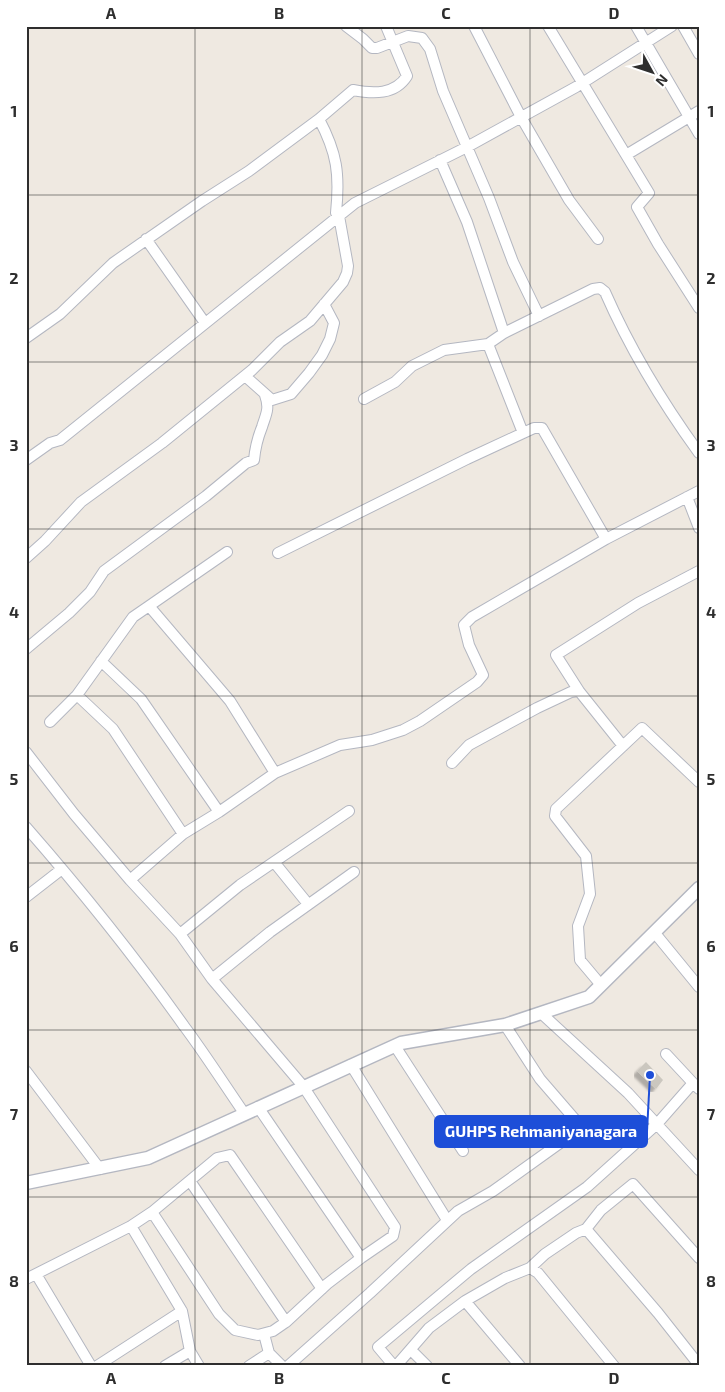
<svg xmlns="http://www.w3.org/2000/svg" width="725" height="1392" viewBox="0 0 725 1392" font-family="'Exo 2',sans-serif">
<defs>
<filter id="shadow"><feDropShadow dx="-4.5" dy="4.5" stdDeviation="1" flood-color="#0004"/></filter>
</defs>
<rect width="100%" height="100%" fill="#efe9e1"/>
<!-- building -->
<path fill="#cbc7bf" filter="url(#shadow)" d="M646,1062L663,1080L656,1089L637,1071Z"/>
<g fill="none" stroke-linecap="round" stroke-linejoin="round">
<!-- minor casing -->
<g stroke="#b4b7c1" stroke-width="12">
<path id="minor" d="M346,26L363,39L372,48H377L408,36L422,38L430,49L443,91L489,198L513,262L539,316
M474,26L521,117L569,200L598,239
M548,26L649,193L637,207L658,244L699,308
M636,26L699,134
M683,26L699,54
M626,155L699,111
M440,160L467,222L504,333
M146,239L205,323
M26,338L60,314L113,263L202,201L249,171L319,119L353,90C373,94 395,95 407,76L386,26
M245,376L272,400L291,394L309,373L322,355L330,339L334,323L324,304
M364,399L395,382L412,366L444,350L488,344
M523,433L488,344L504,333L593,289L600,288L605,292C630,349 662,402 699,453
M26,460L50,443L60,440L355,203L467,147L576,87L672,26
M687,497L699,528
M227,552L149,606L230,701L275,773
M278,553L467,459L534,428H542L606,539L699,491
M26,558L45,541L81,502L162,443L252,370L280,342L310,321L343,282L347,273L348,266L339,216L336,213C340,174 337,153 319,119
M26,649L69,613L90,592L104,571L206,496L246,463L254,460C255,449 258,437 262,427C266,414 270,409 265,395
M101,661L141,699L219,812
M579,691L556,655L638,603L699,571
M77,695L113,729L183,834
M50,722L77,695L133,617L149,606
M26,752L74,814L130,880L183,834L219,812L275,773L340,745L372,740L403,730L420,721L477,682L483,675L469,645L464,625L472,617L606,539
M452,763L469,745L537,708L571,692L579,691L623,746
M26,827C82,891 135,957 184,1026C205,1054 224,1084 244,1113
M274,862L308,904
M130,880L180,934L212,979L303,1086L395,1227L393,1236L361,1258
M26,897L62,869
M654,932L699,987
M180,934L240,885L349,811
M212,979L270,932L354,872
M601,985L580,960L578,926L590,894L586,856L555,816L556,809L642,728L699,782
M541,1013L628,1093L699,1170
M395,1046L463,1151
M666,1054L693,1083
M351,1065L447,1220
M26,1071L100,1169
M190,1181L286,1322
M152,1212L219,1314L235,1330L258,1335L273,1331L286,1322L327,1284L361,1258L258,1107
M699,1258L633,1184L601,1210L586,1229L658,1313L699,1365
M530,1268L538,1273L614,1366
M36,1274L91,1366
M26,1279L131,1226L152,1212L217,1158L230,1155L322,1289
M465,1301L520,1366
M182,1311L190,1351L199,1366
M264,1334L269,1353L282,1366
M411,1350L427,1366
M97,1366L182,1311L131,1226
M165,1366L190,1351
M249,1366L269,1353
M288,1366L370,1293L458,1211L493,1191L560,1143L578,1123L540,1079L505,1025
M394,1366L378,1347L471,1269L587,1187L657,1124L693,1083L699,1089
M396,1366L429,1328L465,1301L505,1278L530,1268L545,1254L576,1233L586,1229"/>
</g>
<!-- tertiary casing -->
<g stroke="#b4b7c1" stroke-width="15">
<path id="tertiary" d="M26,1183L148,1158L401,1043L505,1025L589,997L699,888"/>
</g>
<!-- minor -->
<use href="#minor" stroke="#fff" stroke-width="10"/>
<!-- tertiary -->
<use href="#tertiary" stroke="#fff" stroke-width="12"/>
</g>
<!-- grid -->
<path fill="none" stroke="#2e2e2e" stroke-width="1" stroke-opacity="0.55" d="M195,26V1366M362,26V1366M530,26V1366M26,195H699M26,362H699M26,529H699M26,696H699M26,863H699M26,1030H699M26,1197H699"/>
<!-- callouts -->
<path fill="none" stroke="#1d4ed8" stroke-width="2" d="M650 1075L647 1131"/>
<circle fill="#1d4ed8" stroke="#fff" stroke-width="2" cx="650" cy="1075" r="5"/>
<rect fill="#1d4ed8" stroke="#1d4ed8" stroke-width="2" x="435" y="1116" width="212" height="31" rx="5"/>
<g font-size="16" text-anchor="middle" font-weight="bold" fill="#fff">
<text x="541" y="1137">GUHPS Rehmaniyanagara</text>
</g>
<!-- border -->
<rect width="725" height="1392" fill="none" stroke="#ffffff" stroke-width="55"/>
<!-- north arrow -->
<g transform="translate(652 72) rotate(130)" stroke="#ffffff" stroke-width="4" paint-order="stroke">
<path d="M0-4L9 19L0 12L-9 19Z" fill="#2e2e2e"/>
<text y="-8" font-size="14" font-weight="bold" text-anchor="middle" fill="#2e2e2e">N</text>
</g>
<rect x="28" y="28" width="670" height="1336" fill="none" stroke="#2e2e2e" stroke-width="2"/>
<g font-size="16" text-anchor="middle" font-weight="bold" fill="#2e2e2e">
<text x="111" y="19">A</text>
<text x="279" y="19">B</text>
<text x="446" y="19">C</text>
<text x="614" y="19">D</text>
<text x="14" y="117">1</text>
<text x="711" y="117">1</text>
<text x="14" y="284">2</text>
<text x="711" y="284">2</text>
<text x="14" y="451">3</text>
<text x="711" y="451">3</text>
<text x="14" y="618">4</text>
<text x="711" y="618">4</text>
<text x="14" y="785">5</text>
<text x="711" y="785">5</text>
<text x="14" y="952">6</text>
<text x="711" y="952">6</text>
<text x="14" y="1120">7</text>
<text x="711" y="1120">7</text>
<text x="14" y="1287">8</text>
<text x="711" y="1287">8</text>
<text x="111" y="1384">A</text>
<text x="279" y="1384">B</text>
<text x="446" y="1384">C</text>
<text x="614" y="1384">D</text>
</g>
</svg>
